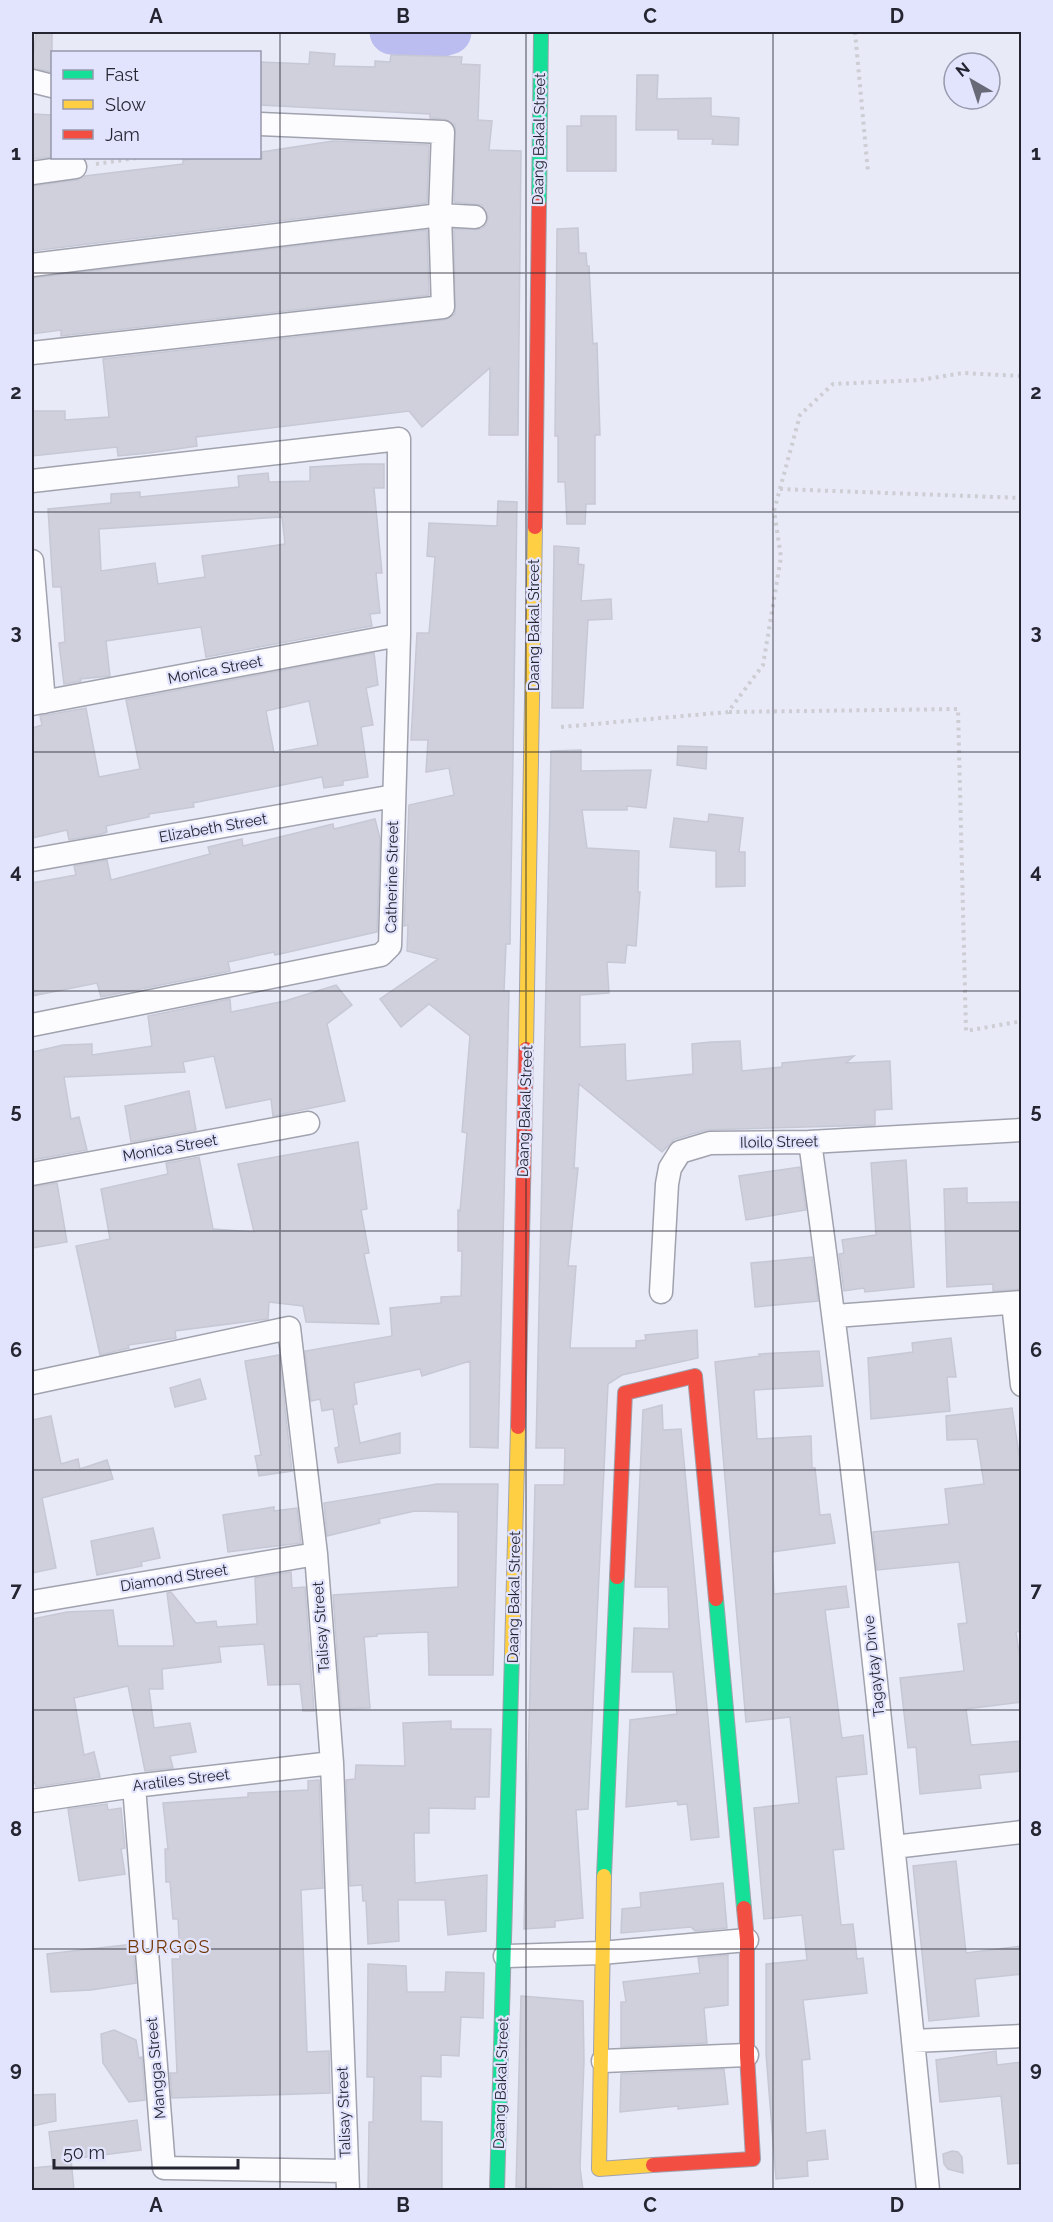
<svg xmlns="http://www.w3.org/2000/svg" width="1053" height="2222" viewBox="0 0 1053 2222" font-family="Raleway,sans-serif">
<rect width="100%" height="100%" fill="#e8eaf8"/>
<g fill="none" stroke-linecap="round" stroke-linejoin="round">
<!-- river -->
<path stroke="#bbbcef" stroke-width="45" d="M392,32L437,36L449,32"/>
</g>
<!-- building -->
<path fill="#cfd0dc" stroke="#c7c8d5" stroke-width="1.5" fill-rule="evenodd" d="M36,32H52V72L32,68Z
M310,52L335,54L334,66L375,67V61L390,62L391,55L462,57L461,64L480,65L478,120L492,121L489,150L521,151L518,435H489L490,368L422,427L409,411L196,437L197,446L149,453L118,456L117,447L32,456V411H65V420L109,417L103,359L444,320L455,314L454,229H481L486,225L488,217L482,205L454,202L455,125L444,119L430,118V114L260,105V62L309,64Z
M637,75H658L657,99L711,98V116L739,118L738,145L712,144L713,139H678V130H636Z
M32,114L52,115V157L32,159Z
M581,116H616V171H567V126H581Z
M333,141L429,145L427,203L32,251V186L77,180L85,176L183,164V160L204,158H262V152Z
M578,228L579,253H586L587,266H589L593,344L597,343L600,435H595V504H586L585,524H567L565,482H558V436H555L557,229Z
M427,230L429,295L61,336V330L32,334V278Z
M362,464H384V488H374L382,573H376L380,613L370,614L372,626L206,657L201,627L106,641L110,676L80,679L81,681L64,684L59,643L65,642L61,587H53L48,509L111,503V494L140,492V497L239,487L238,476L268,473L269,482L310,481V467ZM282,517L285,544L202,556L205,577L158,584L155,563L101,571L99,529Z
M498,501L517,502L510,944H506L504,991H509L498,1448L470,1447V1361L422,1376L420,1369L354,1383L357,1404L353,1405L360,1443L400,1433V1453L338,1463L335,1448L339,1447L333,1409L322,1411L320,1399L311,1401L305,1351L392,1336L390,1308L441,1303V1297L461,1296L462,1251H458V1210L460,1211L467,1133L462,1132L470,1036L429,1004L401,1027L380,999L438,959L407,951L408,925L404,926L409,805L454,795L449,768L426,772L428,740H411L417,633H429L431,610L435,557L427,556L429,523L497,526Z
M554,546L579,548L578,564L584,565L581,601L611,599L612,619L588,620L583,708H552Z
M374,653L378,685L366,688L373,725L361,727L368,777L343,781V785L324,788L322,777L193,803L194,807L149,814V817L106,826L107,832L102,834L69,840L67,830L32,838V728L42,725L40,716L86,708L99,777L140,769L126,700ZM309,701L318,745L274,753L266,711Z
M678,746L707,747L706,769L677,765Z
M581,750V771L651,770L646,808L627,806V810H582L587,848L639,851L638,892H640L636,946L627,945L625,963L607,962L609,993L580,995V1047L625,1044L626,1081L693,1074L692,1044L711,1042L740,1041L742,1071L782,1067V1063L854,1056L846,1063L890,1061L892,1109L875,1110V1125L706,1130L675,1139L662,1152L579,1084L574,1168H578L568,1266H576L570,1348H636V1341L646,1340L645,1335L697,1330L698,1358L622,1375L608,1384L588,1809L576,1810L583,1918L555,1921V1927L524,1929L535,1485H564L565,1448H536L551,751Z
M709,814L743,818L739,852H745V886L716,887V851L670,847L674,818L708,822Z
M375,819L380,838L377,932L275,955L274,952L228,962L230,971L226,972L101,997L97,983L32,996V883L76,875L74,866L107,860L111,880L210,854L208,847L242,839L243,846L333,824L334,829Z
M336,985L352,1005L327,1024L345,1101L273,1116L271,1099L226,1108L214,1056L183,1062L185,1072L64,1077L71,1119L79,1117L87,1150L32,1160V1052L63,1045L92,1044V1055L152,1046L148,1016L230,999L231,1012L285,1001Z
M189,1091L196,1130L131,1142L125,1106Z
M358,1142L367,1209L361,1210L369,1253L364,1254L379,1324L306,1322L303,1306L269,1302L268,1319L175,1331L176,1338L128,1345L129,1348L100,1355L76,1246L110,1239L101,1189L168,1174L166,1163L199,1157L213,1229L254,1232L238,1164Z
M906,1160L914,1287L865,1292L864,1288L844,1291L839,1254L844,1253L842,1240L876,1235L871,1163Z
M800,1167L806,1210L746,1220L739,1176Z
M57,1183L67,1242L32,1248V1187Z
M967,1188V1203L1020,1202L1022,1289L993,1291V1284L947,1287L944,1189Z
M812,1257L818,1301L755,1307L751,1263Z
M951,1338L956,1377H947L950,1411L871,1419L868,1358L913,1352L912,1343Z
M819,1351L823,1386L754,1390L757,1439L811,1436L812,1468H815L820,1515L830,1514L835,1543L772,1552L774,1594L846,1586L849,1607L825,1610L842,1738L863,1735L867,1774L836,1777L844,1849L833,1850L841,1925L853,1924L857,1959L863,1958L867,1993L803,2000L810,2059L802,2060L806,2133L825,2130L828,2159L807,2161L808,2176L776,2179L766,2054V1964L807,1960L802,1915L764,1919L754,1808L799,1803L790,1717L746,1722L715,1362L760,1356L759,1354Z
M279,1355L292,1471L259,1476L255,1456L261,1455L245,1361Z
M200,1379L206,1399L175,1407L170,1388Z
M662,1405L663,1430L681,1429L719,1837L691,1840L687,1804L678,1805L677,1801L626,1807L630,1720L677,1714L673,1672H632L634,1628L669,1629L668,1587H635L643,1410Z
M1012,1408L1022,1474V1631L1016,1632L1022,1672V1702L966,1709L971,1745L1022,1741V1771L979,1775L981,1788L920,1794L916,1747L908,1748L900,1678L964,1671L958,1624L967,1623L959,1562L877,1570L873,1532L949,1524L945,1489L984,1484L977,1439L947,1440L946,1416Z
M51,1416L61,1464L78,1459L80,1469L107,1460L113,1479L42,1498L56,1568L32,1573V1420Z
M437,1484H498L493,1675H429L428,1632L377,1634V1636L364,1637L370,1708L341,1709L333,1595L458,1587V1512L415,1511L379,1519L380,1523L327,1536L324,1503Z
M274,1507V1511L297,1508L301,1543L228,1552L223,1515Z
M153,1528L160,1558L141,1562L142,1566L97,1575L91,1541Z
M291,1572L292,1588L305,1587L314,1711H303L300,1684L268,1685L264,1644L219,1647L221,1662L162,1669L163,1689H149L154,1728L190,1723L196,1752L170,1756L173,1768L145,1771L128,1686L74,1698L84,1755L94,1752L100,1777L36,1787L35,1782L32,1783V1619L67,1612L113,1610L118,1646H174L167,1593L171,1592L196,1623L216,1621L217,1627L257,1624L255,1578Z
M451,1721V1729H491L489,1797H475V1809L429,1808V1833H414L415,1883L487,1875L486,1931L448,1935L445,1900H398L399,1941L368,1944L366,1901H363L362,1885L350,1886L346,1780L355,1779L356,1765L405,1766L403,1723Z
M319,1780L323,1888L301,1890L307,2052L329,2051L330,2093L172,2098L170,2073H177L172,1959H180L178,1919H173L170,1882H166L165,1849H168L163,1803L248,1797V1793L308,1790V1781Z
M107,1804L108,1810L121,1808L125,1848L121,1849L125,1874L79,1881L68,1809Z
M956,1861L966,1953L1022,1946V1974L975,1979L979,2016L929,2021L913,1866Z
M723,1883L727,1928L695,1931L691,1927L621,1933L622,1909L641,1907L640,1893Z
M133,1944L136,1983L91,1990L51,1992L47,1954Z
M728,1955V2005L704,2008L707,2043L621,2047V2002H626L623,1982L700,1973L698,1958Z
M368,1964L406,1966L407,1992H445L446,1972L484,1973L483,2018L461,2017L459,2056L441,2055V2077L421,2076V2121L442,2122V2190H368L369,2122H373L374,2077H367Z
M521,1996L583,2001L584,2061L580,2168L583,2190L516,2187Z
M114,2030L136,2040L139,2058L142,2057L145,2100L129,2102L103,2063L101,2034Z
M996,2051L997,2065L1022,2062V2163L1008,2164L1001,2096L940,2102L936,2060Z
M724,2069L728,2104L678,2109V2106L620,2112L621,2074Z
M55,2094L56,2121L32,2126V2095Z
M137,2120L141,2150L71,2159L74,2190H32V2168L53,2166L49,2132Z
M952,2151L958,2152L962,2157L963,2173L948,2169L944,2164L943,2154Z"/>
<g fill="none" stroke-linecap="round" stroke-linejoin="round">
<!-- street casing -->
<g stroke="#a0a2ae" stroke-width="25">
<path id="street" d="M32,81L52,86
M32,173L75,167
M32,265L440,215L475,217
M32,353L443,307L440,215L443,132L260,124
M32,481L399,439V635L390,946L381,955L32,1025
M32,561L44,702
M32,704L399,635
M32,860L394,796
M810,1142C859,1490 893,1841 928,2190
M32,1174L308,1123
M661,1292L667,1184L670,1168L680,1152L710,1143L810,1142L1022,1130
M1013,1303L1022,1385
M835,1316L1022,1302
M32,1383L289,1328L316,1554L332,1763L348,2190
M32,1602L316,1554
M134,1786L164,2168L346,2171
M32,1801L134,1786L332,1763
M894,1847L1022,1832
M505,1956L601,1953L747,1940
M913,2041L1022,2036
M603,2061L747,2055"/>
</g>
<!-- fast casing -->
<g stroke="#a0a2ae" stroke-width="16">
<path id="fast" d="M539,205L541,32
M716,1599L744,1908
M604,1876L617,1577
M497,2190L512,1654"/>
</g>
<!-- slow casing -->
<g stroke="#a0a2ae" stroke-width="16">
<path id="slow" d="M526,1049L535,527
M512,1654L518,1427
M604,1876L599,2169L653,2165"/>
</g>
<!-- jam casing -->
<g stroke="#a0a2ae" stroke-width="16">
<path id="jam" d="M535,527L539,205
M695,1376L716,1599
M518,1427L526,1049
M617,1577L625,1393L695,1376
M653,2165L753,2159L747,2055V1940L744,1908"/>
</g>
<!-- path -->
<path stroke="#cdcdd3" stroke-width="4" stroke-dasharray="3 4.5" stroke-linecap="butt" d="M855,32L868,172
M96,164L136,158
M780,489L1022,498
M729,712L958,709L966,1031L1022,1021
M561,727L728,712L763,665L781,557L774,511L800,415L833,384L920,380L963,373L1022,376"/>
<!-- street -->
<use href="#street" stroke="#fcfcfe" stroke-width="22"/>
<!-- fast -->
<use href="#fast" stroke="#16e098" stroke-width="14"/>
<!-- slow -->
<use href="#slow" stroke="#ffcf43" stroke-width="14"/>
<!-- jam -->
<use href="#jam" stroke="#f24e42" stroke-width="14"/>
</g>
<!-- grid -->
<path fill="none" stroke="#252531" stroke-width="1.5" stroke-opacity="0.55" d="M280,32V2190M526,32V2190M773,32V2190M32,273H1022M32,512H1022M32,752H1022M32,991H1022M32,1231H1022M32,1470H1022M32,1710H1022M32,1949H1022"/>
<g text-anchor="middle" stroke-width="4.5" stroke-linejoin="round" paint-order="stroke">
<!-- street labels -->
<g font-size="15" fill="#252531" stroke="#e2e4fe">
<text transform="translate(539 139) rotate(-89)" y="5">Daang Bakal Street</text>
<text transform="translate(534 625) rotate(-90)" y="5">Daang Bakal Street</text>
<text transform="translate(215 670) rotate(-11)" y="5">Monica Street</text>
<text transform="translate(213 828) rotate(-10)" y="5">Elizabeth Street</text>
<text transform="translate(392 877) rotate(-89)" y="5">Catherine Street</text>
<text transform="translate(525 1111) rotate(-88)" y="5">Daang Bakal Street</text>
<text transform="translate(779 1142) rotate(-1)" y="5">Iloilo Street</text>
<text transform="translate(170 1148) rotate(-10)" y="5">Monica Street</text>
<text transform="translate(174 1578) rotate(-9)" y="5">Diamond Street</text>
<text transform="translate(514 1597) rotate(-89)" y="5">Daang Bakal Street</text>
<text transform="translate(321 1627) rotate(-94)" y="5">Talisay Street</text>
<text transform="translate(874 1666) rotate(-96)" y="5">Tagaytay Drive</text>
<text transform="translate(181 1780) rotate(-7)" y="5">Aratiles Street</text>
<text transform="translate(156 2068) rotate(-95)" y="5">Mangga Street</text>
<text transform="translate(501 2083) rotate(-88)" y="5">Daang Bakal Street</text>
<text transform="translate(344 2112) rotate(-92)" y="5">Talisay Street</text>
</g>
<!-- quarter labels -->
<g font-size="18" letter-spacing="1.5" fill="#723704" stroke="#e2e4fe">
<text x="169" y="1953">BURGOS</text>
</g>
</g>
<!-- border -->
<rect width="1053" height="2222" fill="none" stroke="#e2e4fe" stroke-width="66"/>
<!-- legend -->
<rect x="51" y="51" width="210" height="108" fill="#e2e4fe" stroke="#9698ac" stroke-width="1.5"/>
<rect x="63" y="70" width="30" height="9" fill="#16e098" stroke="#9698ac" stroke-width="1.5"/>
<text x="105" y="81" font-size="18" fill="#252531">Fast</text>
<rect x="63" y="100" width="30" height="9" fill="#ffcf43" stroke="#9698ac" stroke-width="1.5"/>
<text x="105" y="111" font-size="18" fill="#252531">Slow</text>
<rect x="63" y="130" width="30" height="9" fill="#f24e42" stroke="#9698ac" stroke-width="1.5"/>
<text x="105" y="141" font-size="18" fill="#252531">Jam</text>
<!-- north arrow -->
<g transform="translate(972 81) rotate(321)"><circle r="28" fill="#e2e4fe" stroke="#9698ac" stroke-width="1.5"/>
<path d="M0-4.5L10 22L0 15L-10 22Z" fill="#696a77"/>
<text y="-9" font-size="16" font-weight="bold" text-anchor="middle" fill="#252531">N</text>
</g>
<!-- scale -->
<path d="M54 2159v9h184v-9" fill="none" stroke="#252531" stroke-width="3"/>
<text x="63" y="2159" font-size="18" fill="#252531" stroke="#e2e4fe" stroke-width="4.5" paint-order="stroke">50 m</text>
<rect x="33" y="33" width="987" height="2156" fill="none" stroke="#252531" stroke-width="2"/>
<g font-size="20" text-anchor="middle" font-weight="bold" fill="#252531">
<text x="156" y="23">A</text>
<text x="403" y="23">B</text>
<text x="650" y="23">C</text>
<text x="897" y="23">D</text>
<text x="16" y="160">1</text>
<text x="1036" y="160">1</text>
<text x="16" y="399">2</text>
<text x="1036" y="399">2</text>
<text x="16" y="639">3</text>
<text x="1036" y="639">3</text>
<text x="16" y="878">4</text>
<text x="1036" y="878">4</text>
<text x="16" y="1118">5</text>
<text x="1036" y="1118">5</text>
<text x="16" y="1357">6</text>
<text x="1036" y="1357">6</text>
<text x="16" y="1597">7</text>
<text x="1036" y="1597">7</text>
<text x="16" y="1836">8</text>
<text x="1036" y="1836">8</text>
<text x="16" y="2076">9</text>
<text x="1036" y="2076">9</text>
<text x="156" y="2212">A</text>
<text x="403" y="2212">B</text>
<text x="650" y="2212">C</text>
<text x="897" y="2212">D</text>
</g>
</svg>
